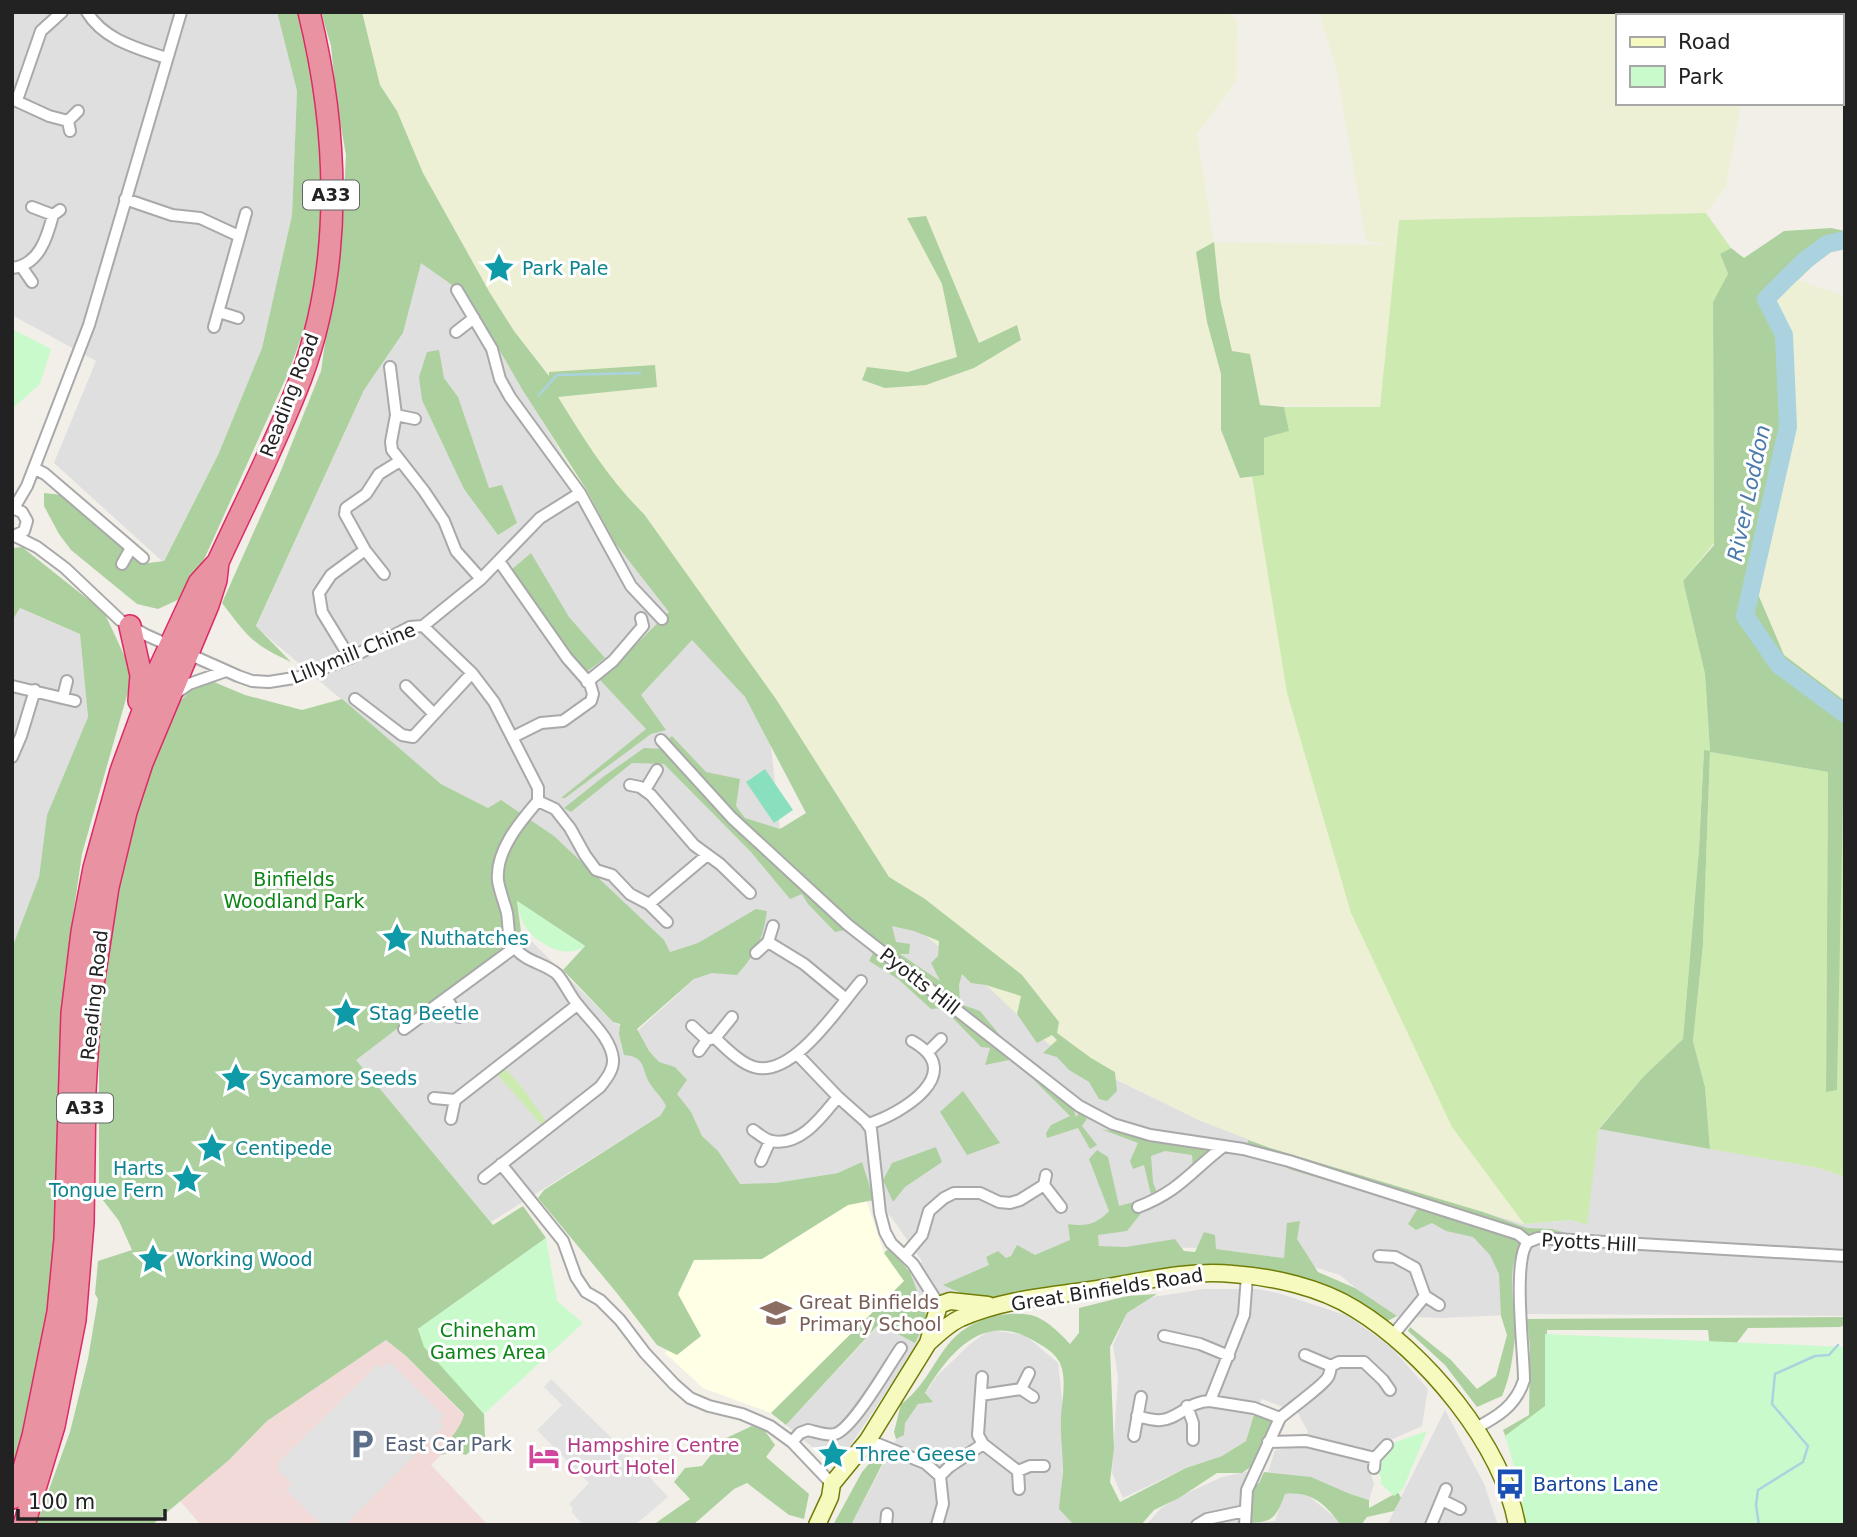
<svg xmlns="http://www.w3.org/2000/svg" width="1857" height="1537" viewBox="0 0 1857 1537" font-family="'DejaVu Sans',sans-serif">
<rect width="100%" height="100%" fill="#f2efe9"/>
<!-- residential -->
<path fill="#e0dfdf" d="M12,12H277L297,91L292,215L262,348L218,455L163,562L54,463L96,361L12,315Z
M421,262L469,297L615,543L692,639L745,697L771,746L780,830L774,827L903,917L986,985L1117,1080L1201,1121L1390,1185L1524,1224L1586,1219L1599,1129L1819,1168L1845,1177V1316L1530,1314L1441,1318L1389,1316L1340,1275L1284,1258L1208,1248L1126,1247L965,1281L918,1344L836,1467L786,1425L895,1308L922,1261L891,1217L838,1173L775,1183L717,1186L661,1115L491,1222L355,1060L496,953L521,931L613,1022L635,1033L697,977L488,808L441,784L256,627L364,390L403,333Z
M20,608L80,634L88,717L47,815L39,877L12,948V621Z
M1204,1289H1258L1278,1293L1348,1316L1391,1347L1428,1389L1422,1426L1377,1446L1369,1469L1374,1484L1369,1500L1268,1472L1275,1450L1298,1447L1308,1432L1298,1413L1262,1399L1253,1416L1246,1441L1222,1456L1186,1468L1123,1498L1112,1473L1118,1377L1113,1345L1127,1313L1153,1297Z
M990,1330L1025,1335L1058,1363L1065,1425L1061,1496L1073,1525H851L907,1419L937,1376L970,1344Z
M1445,1410L1484,1484L1498,1525H1387Z
M1250,1471L1240,1523L1275,1521L1284,1494L1304,1492L1344,1525H1146L1161,1508L1185,1494L1222,1477Z"/>
<!-- commercial -->
<path fill="#f2dad9" d="M386,1340L406,1356L464,1415L461,1427L445,1445L441,1455L431,1465L488,1525H201L179,1500L229,1460L267,1421Z"/>
<!-- education -->
<path fill="#ffffe5" d="M862,1187L884,1253L904,1281L771,1413L703,1388L665,1353L683,1332L678,1294L694,1260Z"/>
<!-- farmland -->
<path fill="#eef0d5" d="M359,12H1228L1237,20L1236,81L1197,134L1214,242L1388,245L1366,241L1336,68L1319,12H1748V16H1617V103H1741L1726,187L1706,213L1399,220L1380,407L1260,405L1250,355L1233,351L1452,1127L1524,1224L1270,1148L1201,1121L1117,1080L1075,1069L986,985L903,917L745,697L692,639L615,543L469,297L421,262Z
M1798,280L1845,296V701L1784,655L1758,594L1788,419L1784,335L1772,301Z"/>
<!-- grass -->
<path fill="#cdebb0" d="M1706,213L1731,248L1720,254L1728,275L1713,302L1714,543L1683,581L1705,674L1710,752L1828,772L1826,1091L1837,1089L1842,774L1845,775V1177L1819,1168L1710,1149L1705,1087L1693,1041L1703,945L1710,753L1704,750L1699,849L1683,1039L1644,1076L1599,1128L1587,1225L1572,1220L1524,1224L1452,1127L1351,913L1287,693L1252,476L1264,475V438L1288,431L1284,407H1380L1399,220Z
M503,1066L521,1086L549,1125L544,1128L495,1072Z"/>
<!-- forest -->
<path fill="#add19e" fill-rule="evenodd" d="M277,12H298L323,118L326,209L312,308L289,371L202,564L184,597L158,609L137,604L71,550L59,534L44,506V493L62,495L141,564L164,561L218,455L262,348L292,215L297,91Z
M321,12H362L380,85L397,111L423,173L490,293L514,331L549,376V372L655,365L657,387L558,397C584,439 609,480 644,514L776,699L889,877L925,899L1022,975L1059,1022L1057,1033L1091,1058L1115,1072L1117,1091L1107,1101L1099,1099L1089,1082L1069,1070L1057,1057L1043,1053L1057,1040L1052,1035L1037,1043L1017,1014L1021,996L986,985L971,983L962,974L959,985L960,1004L980,1011L1003,1039L1041,1067L1035,1074L1073,1108L1076,1117L1080,1112L1087,1119L1082,1126L1097,1145L1090,1149L1078,1128L1047,1138L1046,1133L1051,1125L1070,1116L1032,1078L1009,1060L985,1065L990,1048L981,1047L943,1008L931,1009L898,979L869,961L873,953L845,930L835,932L808,904L802,894L790,899L751,852L664,764L632,763L571,812L564,808L603,777L644,748L666,749L667,740L672,736L706,772L740,779L736,806L745,818L780,829L806,813L745,697L692,640L641,695L666,730L651,734L565,798H561L646,729L600,680L669,612L615,543L586,489L522,389L469,297L421,263L403,333L364,390L256,626L291,662C253,645 247,636 222,603L280,473L321,371L343,216L346,155L337,105L331,46ZM892,926L914,931L939,941L938,956L931,963L940,981L900,954H909L910,944L896,942Z
M926,216L979,343L1017,325L1021,340L974,368L926,385L885,388L862,380L867,367L908,372L957,357L942,284L907,218Z
M1831,228L1845,231V246H1833L1798,280L1770,295L1791,369L1777,490L1758,594L1784,655L1845,701L1837,1090L1826,1092L1828,772L1710,752L1703,945L1693,1041L1705,1087L1710,1149L1599,1129L1644,1076L1683,1039L1699,849L1704,750L1710,751L1705,674L1683,581L1714,545L1713,302L1728,274L1720,254L1731,248L1744,258L1784,231Z
M1214,242L1220,299L1232,351L1250,354L1260,405L1284,407L1289,431L1264,438V475L1240,478L1221,430V374L1207,322L1196,252Z
M439,350L444,378L458,397L489,488L502,485L517,523L498,535L464,489L422,400L419,377L427,352Z
M22,547L104,612L133,674L82,854L64,978L61,1245L18,1470H12V948L39,877L47,815L88,717L80,634L20,608L12,621V548Z
M531,553L569,617L605,658L585,673L540,621L511,570Z
M214,682L245,695L302,710L342,699L441,784L488,808L501,800L554,836L664,940L670,952L698,943L756,909L767,911C763,939 756,954 737,975L712,973L694,979L637,1029L649,1051L659,1062L675,1067L687,1080L677,1094L691,1112L702,1136L718,1151L740,1184L775,1183L838,1173L862,1162L874,1200L848,1205L762,1259L694,1260L678,1294L701,1336L677,1355L657,1345L616,1292L538,1198L544,1190L661,1115L666,1106C662,1097 654,1091 649,1082C641,1067 646,1057 624,1055L619,1034L620,1024L613,1022L563,970L585,946L517,901L521,931L496,953L356,1060L493,1225L523,1206L546,1238L418,1329L464,1391L484,1414L485,1437L466,1455L454,1451L441,1455C447,1438 460,1432 464,1414L406,1356L386,1340L267,1421L229,1460L152,1525H36L70,1432L88,1359L98,1299L95,1294L98,1261L132,1250L119,1221L99,1195V1010L128,834L174,707L191,690Z
M963,1091L1000,1143L967,1155L940,1112Z
M1101,1129L1207,1149L1215,1153L1193,1168L1192,1155L1165,1151L1151,1156L1153,1182L1158,1196L1152,1199L1144,1165L1133,1169L1130,1161L1138,1143Z
M1248,1140L1270,1148L1483,1212L1527,1228L1552,1229L1566,1233L1567,1238L1524,1241C1503,1266 1516,1307 1515,1337C1513,1356 1510,1378 1502,1396L1477,1407L1445,1365L1408,1331L1410,1327L1451,1360L1477,1389L1496,1376L1507,1335L1501,1316L1499,1274L1490,1255L1473,1237L1446,1231L1432,1223L1416,1230L1408,1224L1418,1208L1292,1170L1247,1149Z
M936,1147L942,1162L905,1187L893,1202L883,1180L892,1163Z
M1097,1150L1108,1157L1119,1206L1141,1200L1143,1211L1127,1231L1098,1235L1099,1246L1126,1247L1175,1239L1184,1251L1195,1252L1204,1232L1215,1235L1216,1249L1284,1258L1287,1223L1300,1221L1297,1239L1318,1272L1355,1288L1397,1316L1384,1323L1350,1300L1306,1278L1269,1272L992,1302L965,1295L943,1285L989,1265L986,1257L998,1251L1006,1258L1011,1256L1017,1245L1035,1255L1070,1240L1068,1224C1086,1227 1097,1224 1109,1211L1089,1159Z
M889,1248L910,1272L927,1318L915,1343L879,1324L786,1425L771,1413L904,1281L884,1253Z
M1157,1294L1127,1313L1110,1347L1114,1448L1110,1482L1120,1502L1186,1468L1222,1456L1246,1441L1254,1414L1275,1419L1252,1466L1242,1473H1217L1179,1498L1154,1510L1141,1525H1074L1059,1509C1060,1496 1062,1483 1063,1471C1063,1453 1060,1435 1061,1417C1062,1400 1067,1379 1060,1363C1055,1353 1045,1347 1036,1342C985,1310 950,1351 925,1393L933,1402L918,1404L905,1423L904,1435L896,1439L894,1432L901,1404C924,1388 933,1362 951,1341C971,1319 1003,1310 1031,1315C1045,1318 1061,1334 1070,1344L1079,1333V1308L1127,1296Z
M1845,1317V1325L1840,1327L1748,1328L1726,1357L1712,1367L1708,1330H1547L1545,1406L1525,1486L1503,1430L1529,1415L1530,1348L1527,1319Z
M752,1426L765,1431L775,1445L766,1457L809,1494L804,1519L789,1515L747,1483L734,1489L693,1525H653L690,1499L674,1482L685,1468L702,1466L724,1439Z
M878,1453L887,1455L851,1525H833L862,1472Z
M1264,1472L1311,1477L1350,1494L1369,1500V1508L1398,1492L1401,1498L1394,1511L1367,1517L1361,1525H1341C1325,1504 1312,1491 1285,1494C1275,1522 1271,1522 1242,1523L1251,1488L1259,1483Z"/>
<!-- park -->
<path fill="#c8facc" d="M12,329L51,349L40,384L12,409Z
M517,901L585,946C566,961 534,943 523,923C520,917 519,908 517,901Z
M546,1238L557,1301L583,1323L484,1414L424,1347L418,1329Z
M1545,1334L1845,1347V1525H1522V1493L1505,1436L1545,1406Z
M1427,1431L1403,1489L1394,1496L1381,1484V1476L1374,1469L1387,1445Z"/>
<!-- pitch -->
<path fill="#88e0be" d="M765,769L793,810L774,823L746,782Z"/>
<!-- parking -->
<path fill="#e2e2e2" d="M390,1362L444,1416L439,1421L444,1426L345,1525H322L286,1490L292,1483L278,1470V1463L378,1364L383,1368Z
M551,1379L624,1450L668,1497L635,1525H584L572,1513V1507L569,1504L589,1483L537,1430L562,1405L544,1387Z"/>
<g fill="none" stroke-linecap="round" stroke-linejoin="round">
<!-- stream -->
<path stroke="#aad3df" stroke-width="2.5" d="M539,395L557,375L640,373
M1759,1525L1756,1505L1758,1490L1803,1462L1808,1446L1772,1404L1775,1374L1815,1356L1829,1355L1838,1345"/>
<!-- river -->
<path stroke="#aad3df" stroke-width="18" d="M1845,240L1827,244L1803,262L1766,299L1784,335L1788,427L1745,616L1779,665L1845,714"/>
<!-- street casing -->
<g stroke="#a9a9a9" stroke-width="14">
<path id="street" d="M87,12C104,40 137,48 166,58
M12,99L49,116L68,121
M17,100L41,31L62,12
M70,131L68,121L78,111
M125,199L172,215L200,218L239,236
M32,207L53,215L60,210
M21,266L32,282
M12,268C39,265 47,238 53,215
M457,290L492,349L500,379L510,397L580,493L631,586L662,619
M219,312L238,318
M214,327L246,213
M456,332L474,318
M390,367L396,415L391,442L392,450L424,491L444,521L456,551L481,579
M396,415L415,419
M34,468L45,474L143,558
M12,508L22,512L27,521L24,531L12,537
M14,508L27,486L89,325L181,12
M17,537L37,547L65,568L120,620L146,635L238,676L252,681L269,682L300,677L350,658L410,627L423,626L481,579L540,518L580,493
M499,561L567,658L590,684L593,694L591,701L563,721L541,723L513,737
M122,564L131,548
M384,574L365,550L345,514L346,508L366,494L379,474L400,461
M423,626L472,673L494,702L538,788V801
M350,658L322,612L319,593L331,575L365,550
M587,682L613,661L643,626L641,618
M12,686L75,701
M406,686L434,714
M175,694L189,684L226,671
M63,697L67,681
M355,699L402,735L413,737L472,673
M661,740L732,818L848,925L1079,1106L1113,1124L1150,1135L1243,1149L1289,1161L1518,1234L1528,1242
M12,757L21,736L35,690
M630,785L640,787L651,795L694,845L720,864L750,893
M645,790L657,770
M538,801L555,809L570,828L585,855L596,870L612,875L630,894L649,904L667,922
M649,904L706,856
M768,942L804,964L845,998
M756,953L768,942L773,926
M446,998L459,1017
M692,1026L707,1040
M404,1029L514,948
M715,1038C726,1048 740,1063 754,1067C793,1079 840,1005 861,981
M699,1051L707,1040L715,1038L732,1017
M928,1052L941,1039
M797,1054L838,1097L865,1121L871,1129L880,1213L885,1232L891,1243L913,1264L939,1305
M434,1098L455,1100L451,1119
M455,1100L577,1005
M868,1124C901,1114 969,1073 912,1041
M753,1130C759,1134 765,1140 772,1141C801,1147 823,1115 838,1097
M761,1161L770,1141
M501,1164L563,1241L576,1277L586,1292L600,1300L620,1320L645,1353L674,1384L690,1398L709,1406L742,1414L770,1426L792,1442L832,1484
M484,1178L600,1087C606,1079 614,1070 613,1059C611,1038 590,1021 578,1005C570,996 565,983 557,974C544,963 526,962 516,949C507,939 509,925 507,913C504,902 500,892 498,881C495,851 520,822 538,801
M1044,1185L1061,1207
M1138,1207C1180,1191 1191,1171 1224,1146
M1528,1242L1538,1238L1845,1256
M905,1255L922,1235L929,1211L944,1198L954,1193H980L999,1202L1010,1203L1020,1200L1044,1185L1046,1175
M1379,1256L1395,1257L1415,1268L1425,1296L1393,1335
M1425,1296L1439,1305
M1164,1336L1200,1344L1229,1356
M1305,1355L1331,1366
M1029,1373L1021,1389L1033,1397
M982,1377L978,1435L983,1444L1018,1471
M981,1395L1021,1389
M1187,1406L1193,1423V1440
M1137,1416C1145,1418 1153,1421 1161,1420C1178,1419 1189,1401 1210,1401
M1280,1418C1289,1410 1325,1384 1328,1377C1329,1376 1331,1368 1331,1366L1339,1362H1364L1383,1380L1390,1390
M1474,1429C1497,1417 1516,1406 1524,1380C1524,1351 1512,1260 1528,1242
M1134,1436L1141,1397
M868,1440L925,1463L940,1476
M792,1442L800,1433L808,1430C817,1432 826,1436 835,1434C853,1429 889,1365 901,1348
M1268,1442L1306,1441L1375,1458
M1374,1468L1375,1458L1387,1445
M1019,1489L1018,1471L1030,1466H1044
M1442,1500L1460,1509
M886,1525L887,1514
M937,1525L943,1504L940,1476L949,1467L983,1444
M1197,1525L1207,1519L1245,1511
M1245,1525L1247,1490L1280,1418L1254,1408L1210,1401L1244,1315L1247,1276
M1431,1525L1446,1489"/>
</g>
<!-- secondary casing -->
<g stroke="#707d05" stroke-width="19">
<path id="secondary" d="M928,1343C938,1334 949,1323 961,1318C1001,1300 1048,1296 1091,1290C1137,1283 1186,1269 1233,1274C1273,1277 1320,1287 1355,1309C1424,1351 1502,1443 1517,1525
M817,1525L830,1497L832,1484L868,1440L928,1343L939,1305L950,1301L988,1305"/>
</g>
<!-- highway casing -->
<g stroke="#dc2a67" stroke-width="24">
<path id="highway" d="M130,626L141,675L139,701
M12,1498L22,1475L33,1436L58,1312L65,1239L72,1013L82,932L94,868L121,771L155,678L199,583L218,562
M24,1525L54,1426L75,1320L83,1223L85,1091L90,1005L108,887L126,812L142,763L208,605L216,580L218,562C246,501 277,441 301,378C344,262 338,130 309,12"/>
</g>
<!-- street -->
<use href="#street" stroke="#fff" stroke-width="10"/>
<!-- secondary -->
<use href="#secondary" stroke="#f7fabf" stroke-width="16"/>
<!-- highway -->
<use href="#highway" stroke="#e892a2" stroke-width="21"/>
</g>
<!-- icons -->
<defs>
<g id="sight-bare" transform="scale(2.415)"><path d="M0-6L1.8-2.2L6-1.7L2.9 1.2L3.7 5.4L0 3.3L-3.7 5.4L-2.9 1.2L-6-1.7L-1.8-2.2Z" fill="#0f9aa8" stroke="#fff" stroke-width="2.5" paint-order="stroke"/></g>
<g id="school-bare" transform="scale(2.415)"><path d="M0-5L7-2L0 1L-7-2ZM-4 1L0 2.5L4 1V4Q0 6-4 4Z" fill="#8d6e63" stroke="#fff" stroke-width="2.5" paint-order="stroke"/></g>
<g id="parking-bare" transform="scale(2.415)"><path d="M-3.5-5.5H1a3.5 3.5 0 0 1 0 7H-1V5.5H-3.5ZM-1-3.4V-.6H.8a1.4 1.4 0 0 0 0-2.8Z" fill="#5c6f8a" stroke="#fff" stroke-width="2.5" paint-order="stroke"/></g>
<g id="hotel-bare" transform="scale(2.415)"><path d="M-6-4.5h1.5V1H6V5H4.5V3h-9V5H-6ZM-4 0a1.8 1.8 0 1 1 3.6 0ZM.5 0V-2.5h3Q6-2.5 6 0Z" fill="#d1479c" stroke="#fff" stroke-width="2.5" paint-order="stroke"/></g>
<g id="bus-bare" transform="scale(2.415)"><path d="M-5-6H5V4H4V6H2V4H-2V6H-4V4H-5ZM-3.5-4V0h7V-4ZM-3.5 1.2v1.5H-2V1.2ZM2 1.2v1.5H3.5V1.2Z" fill="#1a4fb4" stroke="#fff" stroke-width="2.5" paint-order="stroke"/></g>
</defs>
<g fill-rule="evenodd">
<use href="#sight-bare" x="499" y="268"/>
<use href="#sight-bare" x="397" y="938"/>
<use href="#sight-bare" x="346" y="1013"/>
<use href="#sight-bare" x="236" y="1078"/>
<use href="#sight-bare" x="212" y="1148"/>
<use href="#sight-bare" x="187" y="1179"/>
<use href="#sight-bare" x="153" y="1259"/>
<use href="#school-bare" x="776" y="1313"/>
<use href="#parking-bare" x="362" y="1444"/>
<use href="#sight-bare" x="833" y="1454"/>
<use href="#hotel-bare" x="544" y="1456"/>
<use href="#bus-bare" x="1510" y="1484"/>
</g>
<g text-anchor="middle" stroke-width="6" stroke-linejoin="round" paint-order="stroke">
<!-- shield labels -->
<g fill="#fff" stroke="#646464" stroke-width="2">
<rect x="303" y="180.5" width="56" height="29" rx="5"/>
<rect x="57" y="1093.5" width="56" height="29" rx="5"/>
</g>
<g font-size="18" font-weight="bold" fill="#222">
<text x="331" y="201">A33</text>
<text x="85" y="1114">A33</text>
</g>
<!-- culture labels -->
<g font-size="19" fill="#0d838f" stroke="#fff" text-anchor="start">
<text x="522" y="275">Park Pale</text>
<text x="420" y="945">Nuthatches</text>
<text x="369" y="1020">Stag Beetle</text>
<text x="259" y="1085">Sycamore Seeds</text>
<text x="235" y="1155">Centipede</text>
<text x="164" y="1175" text-anchor="end">Harts<tspan x="164" dy="22">Tongue Fern</tspan></text>
<text x="176" y="1266">Working Wood</text>
<text x="856" y="1461">Three Geese</text>
</g>
<!-- street labels -->
<g font-size="19" fill="#222" stroke="#fff">
<text transform="translate(289 395) rotate(-69)" y="7">Reading Road</text>
<text transform="translate(353 653) rotate(-22)" y="7">Lillymill Chine</text>
<text transform="translate(920 981) rotate(38)" y="7">Pyotts Hill</text>
<text transform="translate(94 995) rotate(-84)" y="7">Reading Road</text>
<text transform="translate(1589 1242) rotate(3)" y="7">Pyotts Hill</text>
<text transform="translate(1107 1289) rotate(-9)" y="7">Great Binfields Road</text>
</g>
<!-- park labels -->
<g font-size="19" fill="#0c8416" stroke="#fff">
<text x="294" y="886">Binfields<tspan x="294" dy="22">Woodland Park</tspan></text>
<text x="488" y="1337">Chineham<tspan x="488" dy="22">Games Area</tspan></text>
</g>
<!-- education labels -->
<g font-size="19" fill="#785e54" stroke="#fff" text-anchor="start">
<text x="799" y="1309">Great Binfields<tspan x="799" dy="22">Primary School</tspan></text>
</g>
<!-- service labels -->
<g font-size="19" fill="#4e5e75" stroke="#fff" text-anchor="start">
<text x="385" y="1451">East Car Park</text>
</g>
<!-- hotel labels -->
<g font-size="19" fill="#b23c85" stroke="#fff" text-anchor="start">
<text x="567" y="1452">Hampshire Centre<tspan x="567" dy="22">Court Hotel</tspan></text>
</g>
<!-- transit labels -->
<g font-size="19" fill="#164399" stroke="#fff" text-anchor="start">
<text x="1533" y="1491">Bartons Lane</text>
</g>
<!-- water labels -->
<g font-size="21" font-style="italic" fill="#4a7aab" stroke="#fff">
<text transform="translate(1749 493) rotate(-78)" y="7">River Loddon</text>
</g>
</g>
<!-- border -->
<rect width="1857" height="1537" fill="none" stroke="#222222" stroke-width="28"/>
<!-- legend -->
<rect x="1616" y="14" width="228" height="91" fill="#ffffff" stroke="#a7a7a7" stroke-width="2"/>
<rect x="1630" y="37" width="35" height="10" fill="#f7fabf" stroke="#a7a7a7" stroke-width="2"/>
<text x="1678" y="49" font-size="21" fill="#222222">Road</text>
<rect x="1630" y="66" width="35" height="21" fill="#c8facc" stroke="#a7a7a7" stroke-width="2"/>
<text x="1678" y="84" font-size="21" fill="#222222">Park</text>
<!-- scale -->
<path d="M18 1509v10h147v-10" fill="none" stroke="#222222" stroke-width="3.5"/>
<text x="28" y="1509" font-size="21" fill="#222222" stroke="#ffffff" stroke-width="5" paint-order="stroke">100 m</text>
</svg>
